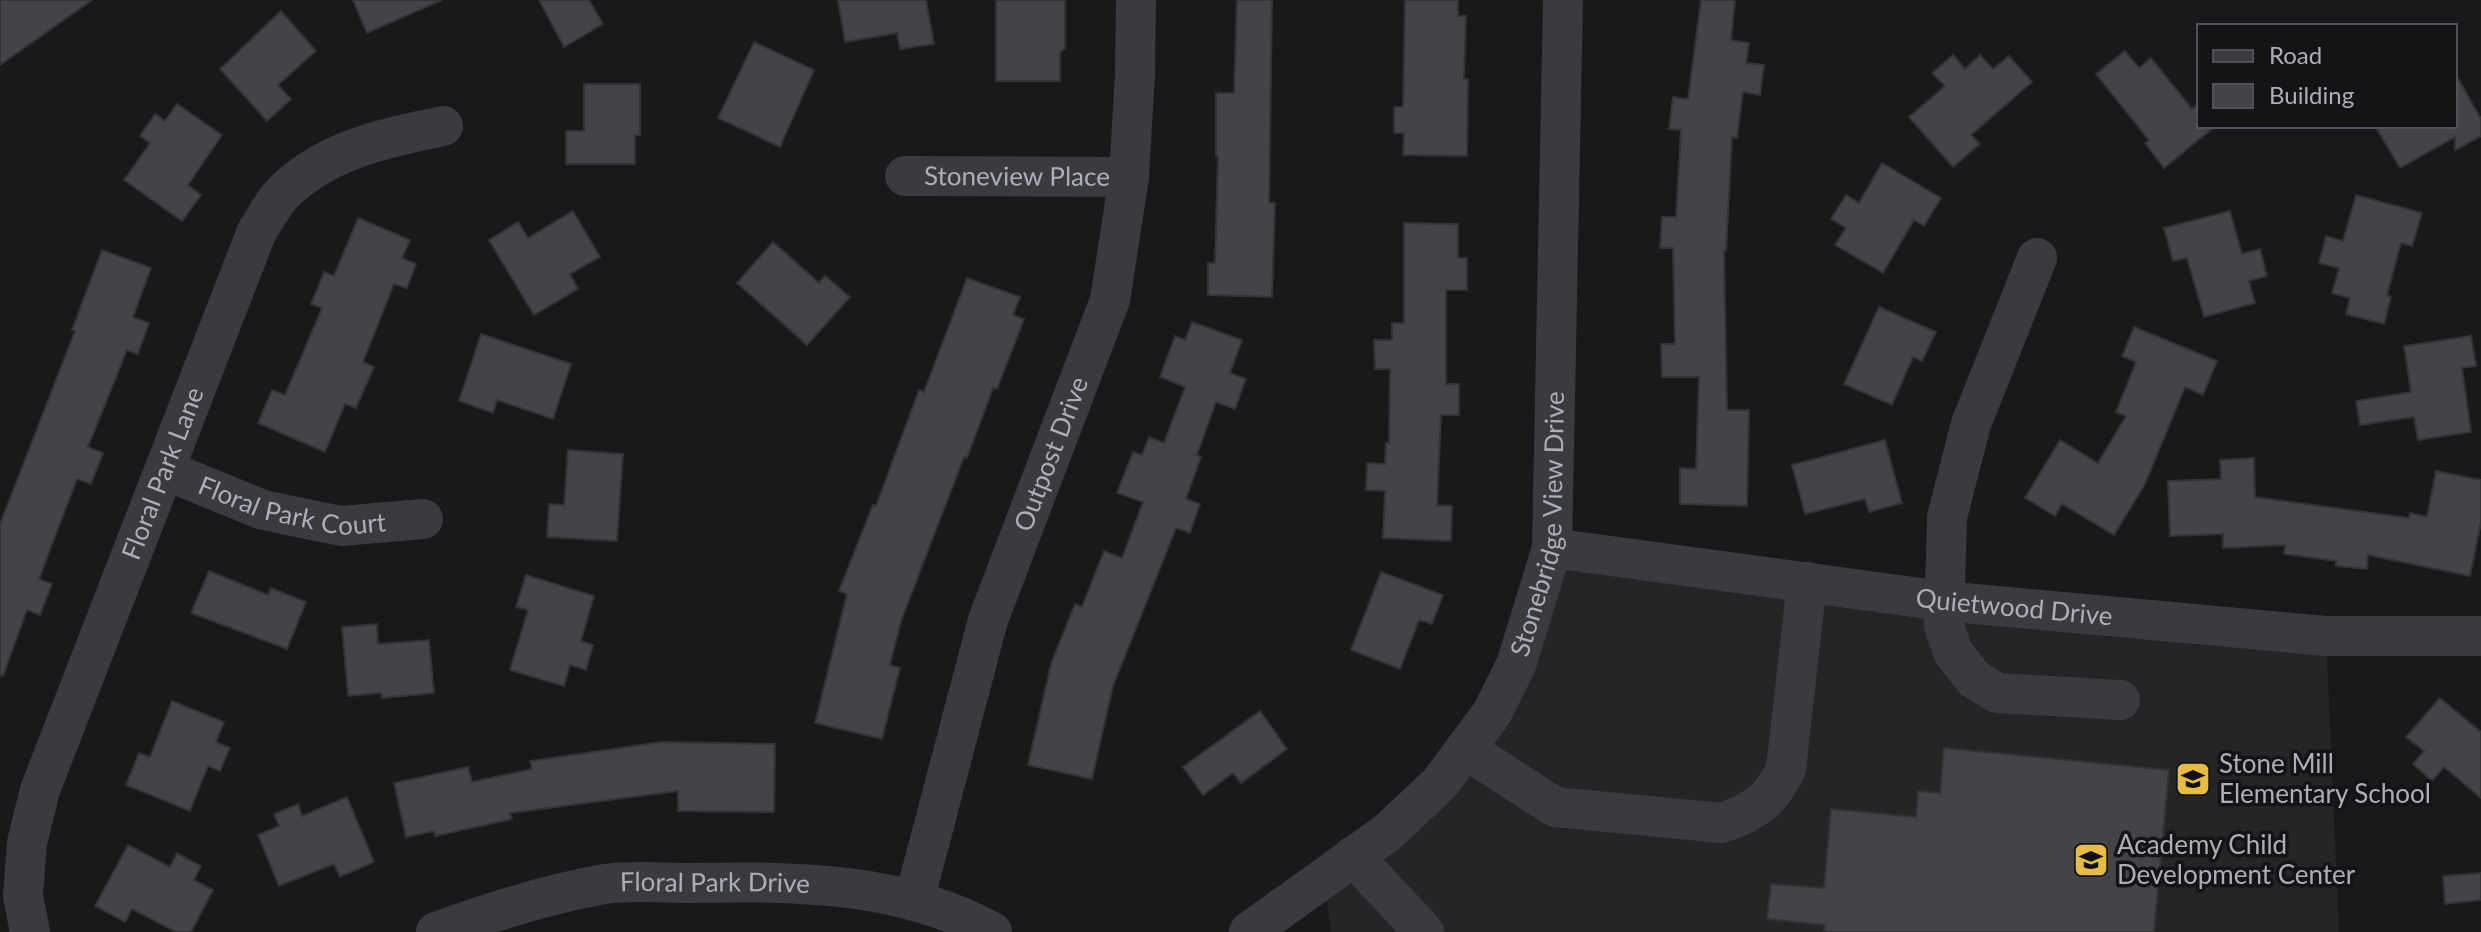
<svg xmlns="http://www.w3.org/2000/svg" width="2481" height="932" viewBox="0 0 2481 932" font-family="Lato,sans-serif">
<rect width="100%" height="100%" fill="#19181a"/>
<!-- built -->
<path fill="#252527" d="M1552,548L2326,636L2339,932H1331L1324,878L1440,783Z"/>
<!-- building -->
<path fill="#434447" stroke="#333336" stroke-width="2" d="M0,0H92L0,65Z
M353,0H442L367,33Z
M539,0H589L603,24L564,47Z
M838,0H926L934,44L900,49L897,33L845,42Z
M996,0H1065V48L1060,53V81H996Z
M1237,0H1272L1269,203H1275L1272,297L1208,295V263H1215L1218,156H1216V93H1234Z
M1405,0H1458V16H1466L1464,79H1468L1467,156L1403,155L1404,133H1394V107H1403Z
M1701,0H1735L1731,40L1749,43L1746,63L1764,65L1760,95L1743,92L1737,138L1732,137L1726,251H1724L1727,410H1749L1747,506L1680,504V468L1696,469L1699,377H1662L1661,344H1675L1673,248H1660L1662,217H1676L1681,130L1669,129L1673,97L1688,99Z
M281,11L316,51L278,85L291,99L267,121L220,69Z
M754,42L814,70L780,147L718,118Z
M2125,51L2139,68L2151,58L2192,109L2196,106L2199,110V126L2213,128L2164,168L2145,143L2149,140L2096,74Z
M1953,55L1965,69L1980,55L1993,69L2009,56L2032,82L1971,135L1980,144L1953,167L1909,117L1945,86L1932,73Z
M2455,73L2481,119V136L2455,150V137L2400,168L2375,126H2455Z
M584,84H640V135H635V164H566V131H584Z
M177,104L222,135L188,185L201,195L182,221L124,180L150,143L140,136L155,114L165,121Z
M1882,163L1941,198L1924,226L1914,220L1883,273L1835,245L1846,228L1831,219L1846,195L1859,203Z
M2356,195L2422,213L2412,246L2401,243L2387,295L2391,297L2384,324L2346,314L2350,298L2332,293L2339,268L2319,263L2326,236L2343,241Z
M573,211L600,257L570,274L578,289L534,315L489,240L518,222L528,238Z
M2230,211L2242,254L2260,249L2267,276L2249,281L2255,303L2204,317L2187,258L2173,261L2164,228Z
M358,218L410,240L402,258L416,264L407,288L394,284L363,362L374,367L356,408L345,404L325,452L258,423L272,390L285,395L322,308L311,304L324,272L334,276Z
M1404,223L1458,224V258H1467V290H1446V384H1459V415H1441L1437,505L1452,506L1451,541L1383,538L1385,491L1366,490L1367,463L1385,464L1386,443H1389L1390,369H1375L1374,340H1392V323H1404Z
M773,242L819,283L825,276L850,297L807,345L737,283Z
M102,250L151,268L133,317L149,323L138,354L127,350L88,447L103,453L91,484L77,479L39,579L52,584L40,615L27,610L3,676L0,675V524L75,331L72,330Z
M967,278L1020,297L1013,315L1024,319L997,389L993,388L967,458L964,457L901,621L890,665L900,668L882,739L815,723L847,594L839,591L873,505L876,506L919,390L924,392Z
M1879,307L1936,332L1922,361L1913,357L1892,405L1844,384Z
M1192,322L1242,340L1230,373L1246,379L1235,409L1216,402L1197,455L1201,457L1186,499L1200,504L1190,533L1176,528L1113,686L1092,779L1028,765L1051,664L1075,604L1082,607L1104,551L1122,558L1143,502L1117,493L1133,452L1142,455L1149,437L1164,443L1185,387L1160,377L1175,336L1185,340Z
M2134,327L2217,361L2203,395L2185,387L2145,484L2114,535L2062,504L2055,516L2025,498L2060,440L2098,463L2126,416L2116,412L2136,362L2122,356Z
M481,334L571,364L553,419L497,400L493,413L459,401Z
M2471,336L2476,366L2462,368L2471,432L2418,440L2414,417L2360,425L2356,401L2411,392L2404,346Z
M1885,440L1902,503L1869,512L1865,499L1805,514L1792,465Z
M568,450L623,454L617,541L547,537L549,504L564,505Z
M2254,458L2255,497L2409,518L2410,513L2427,517L2436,471L2481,480V522L2470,576L2368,555L2367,569L2336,566V561L2284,554L2285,545L2223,548V534L2170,536L2168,481L2221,479L2220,460Z
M209,571L268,595L271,588L306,602L287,649L191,613Z
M1381,572L1443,595L1432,624L1419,620L1400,669L1351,650Z
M526,575L594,596L581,641L593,645L586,670L570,665L564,686L510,670L528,610L516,607Z
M377,624L378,644L429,640L434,693L382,698L381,693L348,696L342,627Z
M2440,698L2481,732V798L2444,767L2432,781L2413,764L2424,751L2406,737Z
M172,701L224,722L216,742L230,748L220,771L208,766L190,811L126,785L139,753L150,757Z
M1260,711L1287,749L1241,783L1233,773L1203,795L1183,767Z
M661,742L775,744L774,812L678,811V791L510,813L512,819L435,836L434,831L406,837L394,783L468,767L472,782L532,769L530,761Z
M1944,748L2169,770L2154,932H1824L1825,925L1767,919L1771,884L1824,888L1831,809L1916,817L1918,791L1940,793Z
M347,797L374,862L340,877L334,864L279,886L258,835L279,826L274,814L298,804L302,816Z
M128,845L170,867L177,853L201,866L194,880L213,890L191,932H176L132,909L125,922L95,906Z
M2481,873V900L2445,904L2443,876Z"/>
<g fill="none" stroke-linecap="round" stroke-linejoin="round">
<!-- minor -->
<g stroke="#3a3a3f" stroke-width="40">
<path id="s1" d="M905,176L1129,177"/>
<path d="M2037,258L1971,424L1947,517L1944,626L1953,652L1974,679L1997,693L2120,700"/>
<path id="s2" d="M165,470L263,510L341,526L423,519"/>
<path id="s3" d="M1552,548L1943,601L2326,636H2481"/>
<path d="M1465,749L1555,807L1722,823C1756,811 1770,801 1786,769L1807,582"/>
<path d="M1353,856L1424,932"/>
<path id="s4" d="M914,901L988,620L1110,300L1129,177L1135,74L1136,0"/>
<path id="s5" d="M30,932L23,896L27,843L40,790L257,231C265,219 272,205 281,195C324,150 385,138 443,126"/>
<path id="s6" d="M436,932C491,912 547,894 605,884C632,880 663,883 690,883C792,881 900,881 992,932"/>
<path id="s7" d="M1249,932L1388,832L1440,783L1492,713L1516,665L1552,548L1563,0"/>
</g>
</g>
<!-- icons -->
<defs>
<g id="school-square" transform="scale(1.8)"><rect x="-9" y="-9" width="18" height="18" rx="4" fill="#e7bb44" stroke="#141315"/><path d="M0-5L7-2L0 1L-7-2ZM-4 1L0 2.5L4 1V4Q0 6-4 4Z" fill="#111"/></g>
</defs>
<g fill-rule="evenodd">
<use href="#school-square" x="2193" y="779"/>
<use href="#school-square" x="2091" y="860"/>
</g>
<g text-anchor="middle" stroke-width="7" stroke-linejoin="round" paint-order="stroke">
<!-- street labels -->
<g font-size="26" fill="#acafb9" stroke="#141315">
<text dy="9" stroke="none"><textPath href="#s1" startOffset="112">Stoneview Place</textPath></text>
<text dy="9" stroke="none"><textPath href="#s4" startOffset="468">Outpost Drive</textPath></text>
<text dy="9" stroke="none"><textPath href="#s5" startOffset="484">Floral Park Lane</textPath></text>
<text dy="9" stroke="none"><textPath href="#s2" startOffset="134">Floral Park Court</textPath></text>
<text dy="9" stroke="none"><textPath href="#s7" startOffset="528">Stonebridge View Drive</textPath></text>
<text dy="9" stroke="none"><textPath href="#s3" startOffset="466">Quietwood Drive</textPath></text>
<text dy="9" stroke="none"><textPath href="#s6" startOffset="286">Floral Park Drive</textPath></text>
</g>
<!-- poi labels -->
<g font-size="26" fill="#acafb9" stroke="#141315" text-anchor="start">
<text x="2219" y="773">Stone Mill<tspan x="2219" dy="30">Elementary School</tspan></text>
<text x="2117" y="854">Academy Child<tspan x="2117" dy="30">Development Center</tspan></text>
</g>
</g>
<!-- legend -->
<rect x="2197" y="24" width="260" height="104" fill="#141315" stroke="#515157" stroke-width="2"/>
<rect x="2213" y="50" width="40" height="12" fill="#3a3a3f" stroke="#515157" stroke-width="2"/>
<text x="2269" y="64" font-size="24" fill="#acafb9">Road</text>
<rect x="2213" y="84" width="40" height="24" fill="#434447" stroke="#515157" stroke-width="2"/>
<text x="2269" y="104" font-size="24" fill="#acafb9">Building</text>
</svg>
